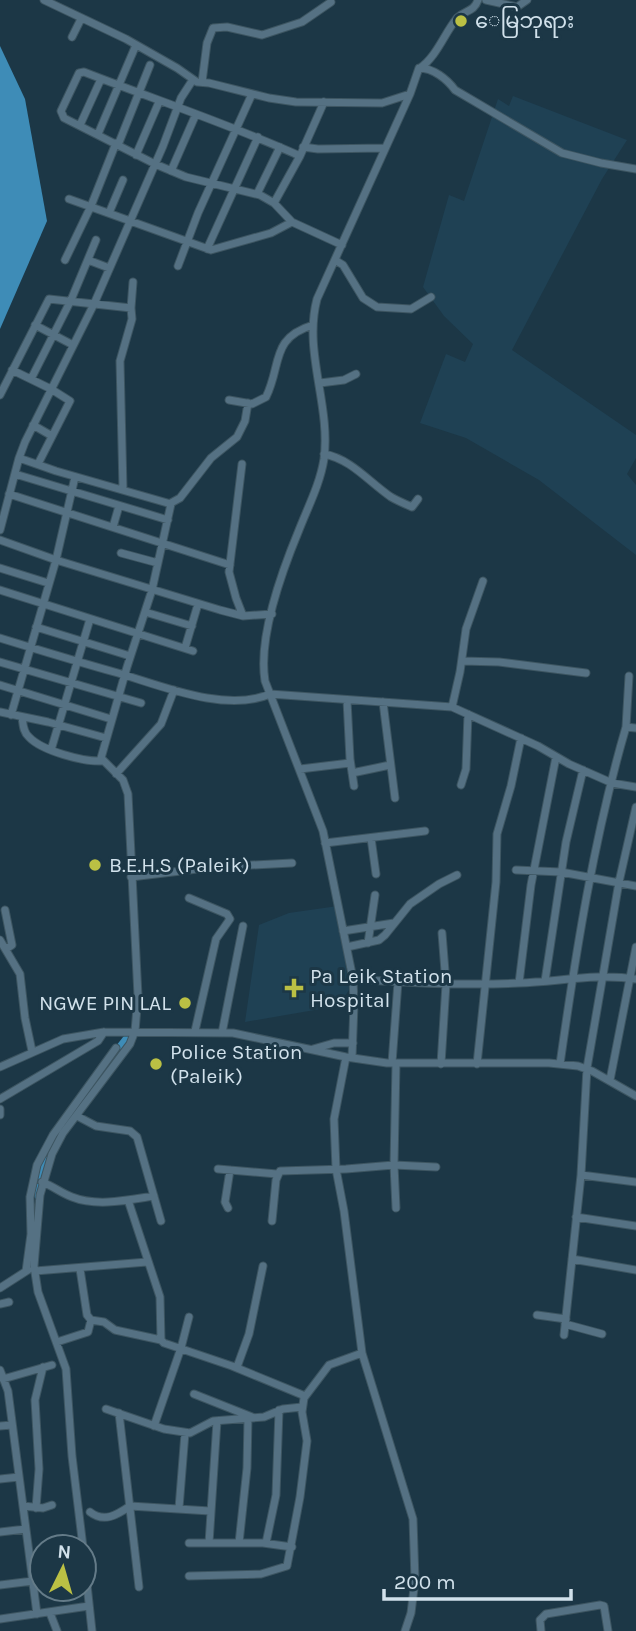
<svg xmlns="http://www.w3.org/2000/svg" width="636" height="1631" viewBox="0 0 636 1631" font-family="Karla,'Noto Sans Myanmar',sans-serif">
<rect width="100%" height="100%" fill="#1c3746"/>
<!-- built -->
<path fill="#1f4154" d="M513,96L627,140L602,179L512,350L636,435V458L627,474L636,485V555L539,480L466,438L420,423L446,354L465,362L473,344L444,316L423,287L449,195L464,201L498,99L509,106Z
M338,906L349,990L338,1006L245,1022L259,925L289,913Z"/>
<!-- water -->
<path fill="#3e8cb7" d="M0,46L25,99L47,221L0,329Z"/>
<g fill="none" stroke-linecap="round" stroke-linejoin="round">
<!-- canal -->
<path stroke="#3e8cb7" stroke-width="7" d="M115,1053L126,1039
M38,1196C39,1176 47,1155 57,1138"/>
<!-- minor casing -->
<g stroke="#3d5561" stroke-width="9">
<path id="minor" d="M44,0L126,39L177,68L197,82L209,83L269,98L296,102L382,103L410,94L419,68C433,68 447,79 455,90L562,153L601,163L636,169
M486,0L517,7L527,0
M72,37L81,19
M420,68C437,56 444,34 457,18C465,10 474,12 478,0
M202,82L207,43L213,28L227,27L262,35L302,22L331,2
M80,125L101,79
M98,134L136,45
M118,145L150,65
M303,147L318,149L384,148
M136,155L159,102
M300,156C229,124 156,100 84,72L79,73L61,111L64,118L155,164L186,177L260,195L274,203L292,222L342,245
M171,171L196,114
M257,194L280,147
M69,199L211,250L271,233L292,222
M274,203L300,156L324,102
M109,213L123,180
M207,249L258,137
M65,260L91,206L116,143
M88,260L109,268
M335,260L343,265L363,298L377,307L411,309L431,297
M178,266L198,213L252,94
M35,325L73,345
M12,370L51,389L70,401L38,464
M31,379L71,300L96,240
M320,383L344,380L356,374
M0,395L49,299L131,308L133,282
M229,400L252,404L266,397C282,365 270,338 313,325
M33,425L52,436
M324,454C351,459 369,482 391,497C398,501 405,504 412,507L418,499
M242,464L229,572L236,598L243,616
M15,474L168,520
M123,489L120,361L132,319L131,308
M9,494L230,565
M171,503L180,498L211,458L237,437L245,421L248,403
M113,527L119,506
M0,530L19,458
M0,540L56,560L220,610L243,616L272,614
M121,553L158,563
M0,568L48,583
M0,590L193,651
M145,612L192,626
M36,627L130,656
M0,638C39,650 79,662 118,673C162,686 226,713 270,694L452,707L538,746L569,764L612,783L636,787
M185,648L198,604
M462,661L499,662L586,673
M0,662L141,703
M0,685L111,719
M347,700L350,759L354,786
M383,702L395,798
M452,707L460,672L466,629L483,581
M0,712L48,722L106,738
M11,715L56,560L75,477
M22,717C23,724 23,732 29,737C42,751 84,762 102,761
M626,727L629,676
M51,750L90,619
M300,769L350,763
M352,773L390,765
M116,774L161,724L174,690
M461,785L466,769L468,714
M371,838L376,874
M325,843L425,831
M516,870L561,872L636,886
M131,877L214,867L292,863
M189,898L227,914L230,919L216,939L195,1031
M5,910L12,945L6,949
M343,931L394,923
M0,940L20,974L25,1018L32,1051
M368,943L375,895
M347,947L379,940L385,935L410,904L439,884L457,875
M353,979C408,983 463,986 519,983C558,982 596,973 636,979
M545,981L566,842L583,770
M519,983L531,885L556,757
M222,1033L243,926
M313,1049L334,1043H353
M346,1057L334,1119L336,1169L344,1211L362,1353L413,1519L415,1580L411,1613L405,1631
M352,1058L354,1004L353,979L323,831L265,681C258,638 282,571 299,530C308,507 320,484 324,459C331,405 303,352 317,299L410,94
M392,1063L398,982
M441,1064L446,984L442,933
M477,1064L496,882L497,834L511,786L521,738
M560,1064C576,951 594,837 626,727L636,728
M0,1067L63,1039L104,1032L233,1033L346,1057L387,1063H549L578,1066L592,1071L636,1096
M610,1080L636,947
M0,1099L98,1041L104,1032
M0,1109V1115
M77,1116L96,1126L130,1131L137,1137L161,1221
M218,1169L277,1174
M581,1175L636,1182
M42,1182C53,1186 61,1193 72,1197C97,1207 128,1200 154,1196
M128,1200L160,1297L161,1340L164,1343L232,1366L305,1396
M228,1208L225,1202L230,1170
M396,1208L394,1165L436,1167
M576,1217L636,1226
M272,1221L276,1180L280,1171L346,1169L394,1165L396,1063
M572,1259L636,1270
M80,1269L87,1315L91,1320L104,1322L115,1330L161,1340
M26,1271L31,1234L30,1197L37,1165L53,1135L116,1048
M35,1271L147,1262
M0,1288L28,1270
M0,1304L9,1302
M537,1315L566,1319
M565,1324L602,1334
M564,1335L581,1175L587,1068L619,882L636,807
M57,1342L88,1332L91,1320
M237,1367L249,1334L263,1266
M0,1370L8,1391L37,1614
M3,1379L52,1365
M194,1394L252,1417
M106,1409L164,1429L190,1433L213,1421L264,1417L283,1409L302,1407
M119,1413L139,1587
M0,1426L12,1425
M154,1426L181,1348L189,1317
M0,1479L19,1477
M23,1506L43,1508L52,1505
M36,1508L39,1469L35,1400L43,1367
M179,1508L185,1433
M90,1512C104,1523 117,1515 130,1506L210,1511
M0,1532L26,1529
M189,1543H263L292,1547
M209,1543L217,1421
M239,1543L247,1468L248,1418
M266,1543L276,1495L279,1410
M83,1547L72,1456L66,1369L38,1292L34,1266L40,1195L52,1154L63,1133L130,1044L135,1031L138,996L128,794L123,780L101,758L127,667L152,590L171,504L56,471L19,458L25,442L94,304L163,146L181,98L192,81
M84,1557L92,1631
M189,1576L261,1574L287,1566L300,1497L307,1441L302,1412L304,1398L329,1365L362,1353
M0,1585L33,1581
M50,1613L57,1631
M0,1619L89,1606
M541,1631L540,1620L546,1614L600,1605L604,1606L608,1631"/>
</g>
<!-- minor -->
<use href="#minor" stroke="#557183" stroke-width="7"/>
</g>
<!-- markers -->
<g fill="#bbc044" stroke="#1c3746" stroke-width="2.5">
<circle cx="461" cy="21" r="7"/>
<circle cx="95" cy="865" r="7"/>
<path d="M290.5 977.5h7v7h7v7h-7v7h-7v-7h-7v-7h7z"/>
<circle cx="185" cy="1003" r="7"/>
<circle cx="156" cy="1064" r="7"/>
</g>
<g text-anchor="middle" stroke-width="6" stroke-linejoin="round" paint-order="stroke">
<!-- poi labels -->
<g font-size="21" fill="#d1e1eb" stroke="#1c3746" text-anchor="start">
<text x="475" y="28">ေမြဘုရား</text>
<text x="109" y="872">B.E.H.S (Paleik)</text>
<text x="310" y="983">Pa Leik Station<tspan x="310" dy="24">Hospital</tspan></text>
<text x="171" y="1010" text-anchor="end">NGWE PIN LAL</text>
<text x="170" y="1059">Police Station<tspan x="170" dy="24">(Paleik)</tspan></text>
</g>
</g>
<!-- north arrow -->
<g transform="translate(63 1568) rotate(5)"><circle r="33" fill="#1c3746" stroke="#647b88" stroke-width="2"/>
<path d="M0-5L12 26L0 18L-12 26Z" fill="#bbc044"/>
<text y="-10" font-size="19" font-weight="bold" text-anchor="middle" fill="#d1e1eb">N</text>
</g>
<!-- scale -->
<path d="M384 1589v10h187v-10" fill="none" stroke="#d1e1eb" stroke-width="3.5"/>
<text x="394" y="1589" font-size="21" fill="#d1e1eb" stroke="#1c3746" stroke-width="5" paint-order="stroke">200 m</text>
</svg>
